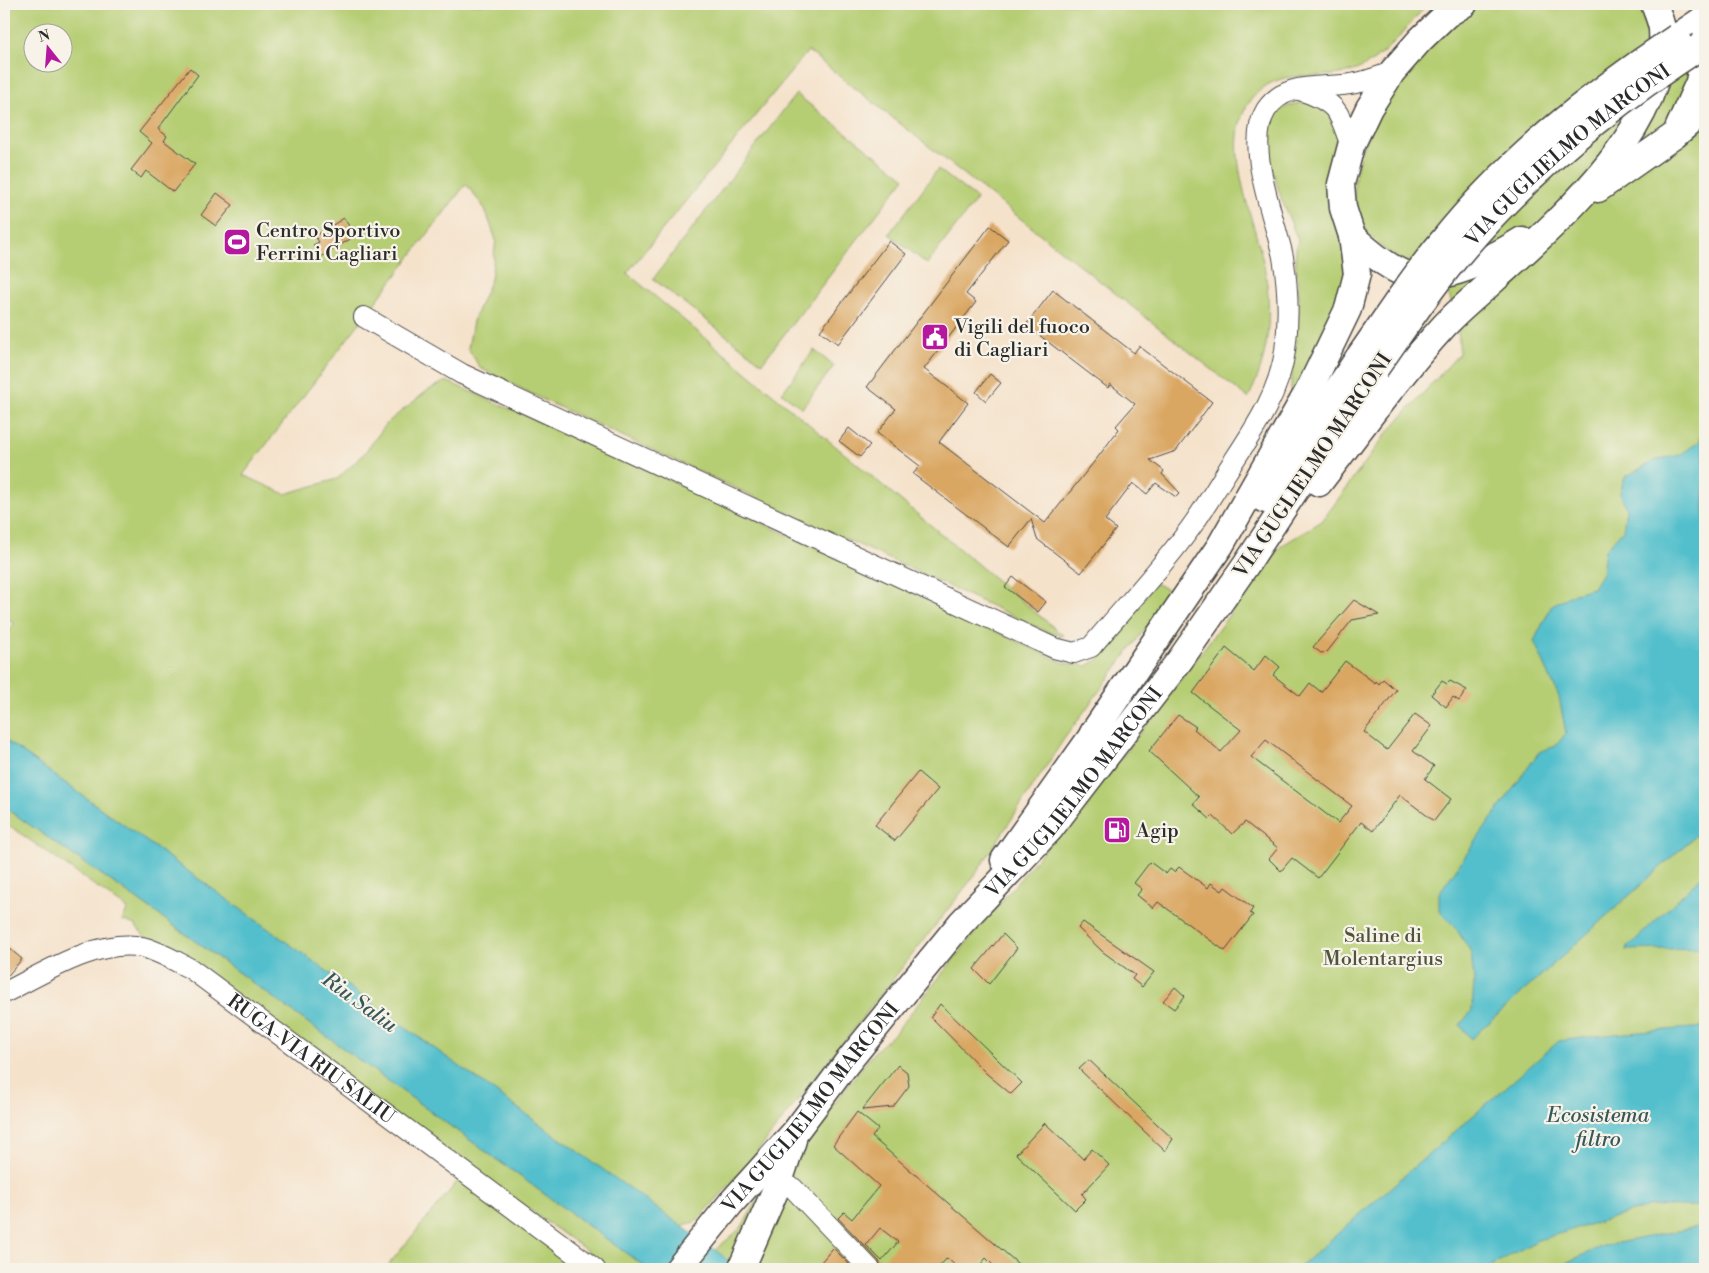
<svg xmlns="http://www.w3.org/2000/svg" width="1709" height="1273" viewBox="0 0 1709 1273" font-family="'Libre Bodoni',serif">
<rect width="100%" height="100%" fill="#f7f3e8"/>
<filter id="ink" filterUnits="userSpaceOnUse"><feTurbulence type="fractalNoise" baseFrequency=".02" numOctaves="2"/><feDisplacementMap in="SourceGraphic" scale="10" xChannelSelector="R" yChannelSelector="G"/><feConvolveMatrix kernelMatrix="1 2 1 2 8 2 1 2 1" color-interpolation-filters="sRGB"/></filter>
<filter id="wash" filterUnits="userSpaceOnUse"><feTurbulence type="fractalNoise" baseFrequency=".0096" numOctaves="4" result="noise"/><feDisplacementMap in="SourceGraphic" scale="20" xChannelSelector="R" yChannelSelector="G"/><feGaussianBlur stdDeviation="1.12" result="paint"/><feColorMatrix in="noise" values="0 0 0 0 0 0 0 0 0 0 0 0 0 0 0 0 0 1.4 0 .05"/><feComposite in="paint" operator="in"/></filter>
<g filter="url(#wash)">
<rect width="100%" height="100%" fill="#f5e2cb"/>
<!-- green -->
<path fill="#b6ce73" stroke="#707c4f" fill-rule="evenodd" d="M4,4H1427C1410,25 1381,61 1356,70C1319,84 1279,62 1250,101C1217,146 1259,227 1266,277C1272,319 1268,361 1248,398L808,51L627,273L1064,636L1050,633L544,400L480,368L468,348L473,321L491,279L496,240L485,209L466,184L243,475L285,494L337,479L363,455L388,422L427,391L446,381L613,454L1064,663L1087,666L1101,658L1155,583L1172,592L1064,739L975,875L743,1170L697,1221L681,1226L4,739V641L14,623L4,616ZM32,32H62V62H32Z
M1482,4H1642L1705,46V1269H695L701,1262L741,1228L772,1176L791,1159L874,1052L893,1035L979,928L1123,756L1281,546L1322,521L1387,433L1459,354C1461,322 1448,293 1437,263C1428,263 1418,265 1410,263C1398,261 1378,245 1370,236C1313,167 1424,40 1482,4Z
M796,94L905,178L762,363L653,279Z
M1308,102L1318,105L1335,121L1339,142L1347,252L1343,297L1290,399C1292,365 1298,333 1299,298C1299,280 1292,258 1298,240C1286,210 1253,140 1279,112C1286,105 1299,103 1308,102Z
M938,169L977,199L927,264L889,234Z
M814,350L834,366L802,408L782,393Z
M4,807L141,902L648,1269H607L596,1257L147,939L135,925L122,920L128,909L4,822Z
M461,1177L582,1269H385Z"/>
<!-- water -->
<path fill="#52bfcc" stroke="#3e757c" d="M1704,410L1705,827L1471,1039L1460,1025L1472,1010L1474,982L1471,952L1455,927L1439,911V893L1539,752L1556,746L1566,733L1559,697L1534,641L1552,605L1575,593L1593,588L1602,573L1605,550L1623,530L1626,509L1620,492L1625,477L1656,460L1680,455L1700,441Z
M4,739L722,1255L736,1269H648L141,902L4,807Z
M1705,873V948L1625,950Z
M1705,1027V1206H1652L1538,1240L1485,1269H1297L1559,1041L1614,1034Z
M1697,1227H1705V1269H1552L1603,1246Z"/>
<g id="blocks">
<!-- building -->
<path fill="#daa763" fill-rule="evenodd" d="M190,68L198,75L158,129L167,136L164,141L195,164L173,192L146,171L141,178L131,170L152,143L139,132Z
M217,193L233,205L216,226L201,215Z
M344,218L355,236L321,257L313,245L319,242L315,236Z
M990,226L1008,240L966,294L976,302L924,369L968,403L939,442L1045,523L1098,457L1119,429L1116,426L1135,404L1110,384L1108,388L1026,325L1053,290L1134,353L1139,346L1212,402L1176,451L1150,460L1164,471L1162,474L1180,493L1176,497L1156,483L1147,494L1133,483L1105,520L1116,529L1081,573L1037,539L1031,519L1009,547L913,474L920,466L877,433L896,409L867,387Z
M889,241L906,254L838,344L820,331Z
M990,374L1001,383L986,401L976,392Z
M849,428L870,445L860,457L839,441Z
M1013,577L1046,602L1038,612L1005,587Z
M1354,600L1379,615L1352,620L1327,652L1321,653L1313,647Z
M1226,648L1254,671L1266,655L1280,667L1273,675L1300,696L1310,683L1321,692L1345,661L1375,683L1376,681L1379,684L1383,679L1396,690L1364,732L1387,750L1415,714L1432,726L1413,751L1434,766L1425,779L1451,799L1434,821L1400,795L1373,831L1361,822L1318,878L1292,858L1281,871L1269,859L1278,848L1245,822L1232,834L1213,816L1210,819L1193,804L1199,797L1149,751L1178,715L1196,727L1194,729L1221,752L1241,730L1193,693ZM1266,740L1352,806L1338,823L1251,757Z
M1442,681L1447,684L1450,681L1467,690L1459,701L1453,697L1446,707L1431,695Z
M918,772L938,789L895,841L875,825Z
M1150,862L1166,874L1170,869L1174,872L1179,867L1208,888L1211,883L1222,891L1225,887L1253,908L1250,913L1253,915L1225,951L1158,902L1153,908L1137,895L1142,889L1134,883Z
M1083,922L1154,972L1142,987L1132,979L1135,975L1103,952L1078,928Z
M1003,934L1017,948L989,984L974,969Z
M4,944L22,959L4,980Z
M1175,987L1185,996L1174,1009L1163,1001Z
M940,1004L1022,1083L1011,1094L987,1074L931,1017Z
M1089,1060L1173,1139L1165,1151L1079,1069Z
M898,1065L907,1072L909,1086L893,1107L862,1110Z
M857,1112L878,1129L872,1137L1024,1269H997L986,1258L977,1269H959L947,1258L937,1269H882L879,1261L838,1218L844,1212L852,1219L879,1186L833,1145ZM880,1228L898,1242L882,1261L866,1245Z
M1045,1123L1083,1159L1092,1149L1109,1165L1082,1194L1086,1199L1075,1210L1016,1154Z
M833,1248L854,1269H815Z"/>
</g>
</g>
<g filter="url(#ink)">
<use href="#blocks" fill-opacity="0" stroke="#494643" stroke-width="1"/>
<g fill="none" stroke-linecap="round" stroke-linejoin="round">
<!-- minor casing -->
<g stroke="#494643" stroke-width="22">
<g id="minor">
<path d="M1300,90C1338,103 1338,110 1351,146"/>
<path d="M364,317L462,374L1054,648L1074,653L1091,647C1125,606 1164,566 1194,523C1208,503 1220,482 1233,462C1256,427 1279,393 1285,351C1289,321 1288,286 1283,257C1275,218 1244,146 1266,110C1286,79 1325,90 1356,83C1368,81 1380,76 1392,72"/>
<path id="s1" d="M4,993C42,974 98,938 142,947C159,951 175,961 191,969L595,1269"/>
<path d="M779,1182L793,1188L870,1269"/>
</g>
</g>
<!-- major casing -->
<g stroke="#494643" stroke-width="29">
<g id="major">
<path d="M1677,37L1705,18"/>
<path d="M1678,129L1699,82L1705,50"/>
<path d="M1598,189L1675,135L1705,109"/>
<path d="M1352,236C1369,252 1398,277 1423,279C1428,279 1434,277 1438,276C1469,270 1495,257 1522,240"/>
<path d="M1319,483C1360,430 1399,375 1444,326C1460,309 1480,293 1497,277C1562,218 1669,125 1662,29C1661,21 1657,12 1654,4"/>
<path d="M1265,500L1359,357"/>
<path d="M1093,733L1220,546L1309,390L1348,309L1357,274L1352,236L1343,208L1341,184L1351,146L1369,108L1392,72L1420,40L1446,15L1464,4"/>
<path d="M1004,860L1104,719"/>
<path id="s2" d="M678,1269L731,1203L795,1132L846,1064L961,923L1050,829L1180,660L1246,565L1375,369"/>
<path d="M741,1269L779,1182L793,1140"/>
</g>
</g>
<!-- minor -->
<use href="#minor" stroke="#fff" stroke-width="20"/>
<!-- major -->
<use href="#major" stroke="#fff" stroke-width="26"/>
<!-- major-bridge casing -->
<g stroke="#494643" stroke-width="29" stroke-linecap="butt">
<g id="major-bridge">
<path d="M1359,357C1386,319 1411,279 1441,243C1507,160 1590,95 1677,37"/>
<path id="s3" d="M1375,369C1404,328 1432,285 1465,247C1533,167 1613,103 1701,46"/>
</g>
</g>
<!-- major-bridge -->
<use href="#major-bridge" stroke="#fff" stroke-width="26"/>
</g>
</g>
<!-- icons -->
<defs>
<g id="stadium-square" transform="scale(1.4375)"><rect x="-9" y="-9" width="18" height="18" rx="4" fill="#b5179e" stroke="#f7f3e8"/><path d="M0-5a6.5 5 0 1 0 0 10a6.5 5 0 1 0 0-10ZM-3.5-1.8h7v3.6h-7Z" fill="#fff"/></g>
<g id="civic-square" transform="scale(1.4375)"><rect x="-9" y="-9" width="18" height="18" rx="4" fill="#b5179e" stroke="#f7f3e8"/><path d="M-.6-6.5H3V-4.5H.6V-3L4-1V1h2V6H-6V1h2V-1L-.6-3ZM-1.2 2.5V6h2.4V2.5Z" fill="#fff"/></g>
<g id="fuel-square" transform="scale(1.4375)"><rect x="-9" y="-9" width="18" height="18" rx="4" fill="#b5179e" stroke="#f7f3e8"/><path d="M-5.5-6h7V0h2V4h1.3V-2.5L3-4.5l.8-.8L6-3V5H2.5V1h-1V6h-7ZM-4.2-4.7v3.2H.2V-4.7Z" fill="#fff"/></g>
</defs>
<g fill-rule="evenodd">
<use href="#stadium-square" x="237" y="242"/>
<use href="#civic-square" x="935" y="337"/>
<use href="#fuel-square" x="1117" y="830"/>
</g>
<g text-anchor="middle" stroke-width="4.5" stroke-linejoin="round" paint-order="stroke">
<!-- street labels -->
<g font-size="20" fill="#2b2b2b" stroke="#f7f3e8">
<text dy="7" stroke="none"><textPath href="#s3" startOffset="290">VIA GUGLIELMO MARCONI</textPath></text>
<text transform="translate(1312 465) rotate(-56)" y="7">VIA GUGLIELMO MARCONI</text>
<text dy="7" stroke="none"><textPath href="#s2" startOffset="620">VIA GUGLIELMO MARCONI</textPath></text>
<text dy="7" stroke="none"><textPath href="#s1" startOffset="352">RUGA-VIA RIU SALIU</textPath></text>
<text dy="7" stroke="none"><textPath href="#s2" startOffset="209">VIA GUGLIELMO MARCONI</textPath></text>
</g>
<!-- poi labels -->
<g font-size="20" fill="#2b2b2b" stroke="#f7f3e8" text-anchor="start">
<text x="256" y="237">Centro Sportivo<tspan x="256" dy="23">Ferrini Cagliari</tspan></text>
<text x="954" y="333">Vigili del fuoco<tspan x="954" dy="23">di Cagliari</tspan></text>
<text x="1136" y="837">Agip</text>
</g>
<!-- park labels -->
<g font-size="20" fill="#4e543d" stroke="#f7f3e8">
<text x="1383" y="942">Saline di<tspan x="1383" dy="23">Molentargius</tspan></text>
</g>
<!-- water labels -->
<g font-size="21" font-style="italic" fill="#37575b" stroke="#f7f3e8">
<text transform="translate(360 1002) rotate(36)" y="7">Riu Saliu</text>
<text x="1598" y="1122">Ecosistema<tspan x="1598" dy="24">filtro</tspan></text>
</g>
</g>
<!-- margin -->
<rect width="1709" height="1273" fill="none" stroke="#f7f3e8" stroke-width="20"/>
<!-- north arrow -->
<g transform="translate(48 48) rotate(343)"><circle r="24" fill="#f7f3e8" stroke="#a5a39c"/>
<path d="M0-4L9 19L0 12L-9 19Z" fill="#b5179e"/>
<text y="-8" font-size="14" font-weight="bold" text-anchor="middle" fill="#2b2b2b">N</text>
</g>
</svg>
